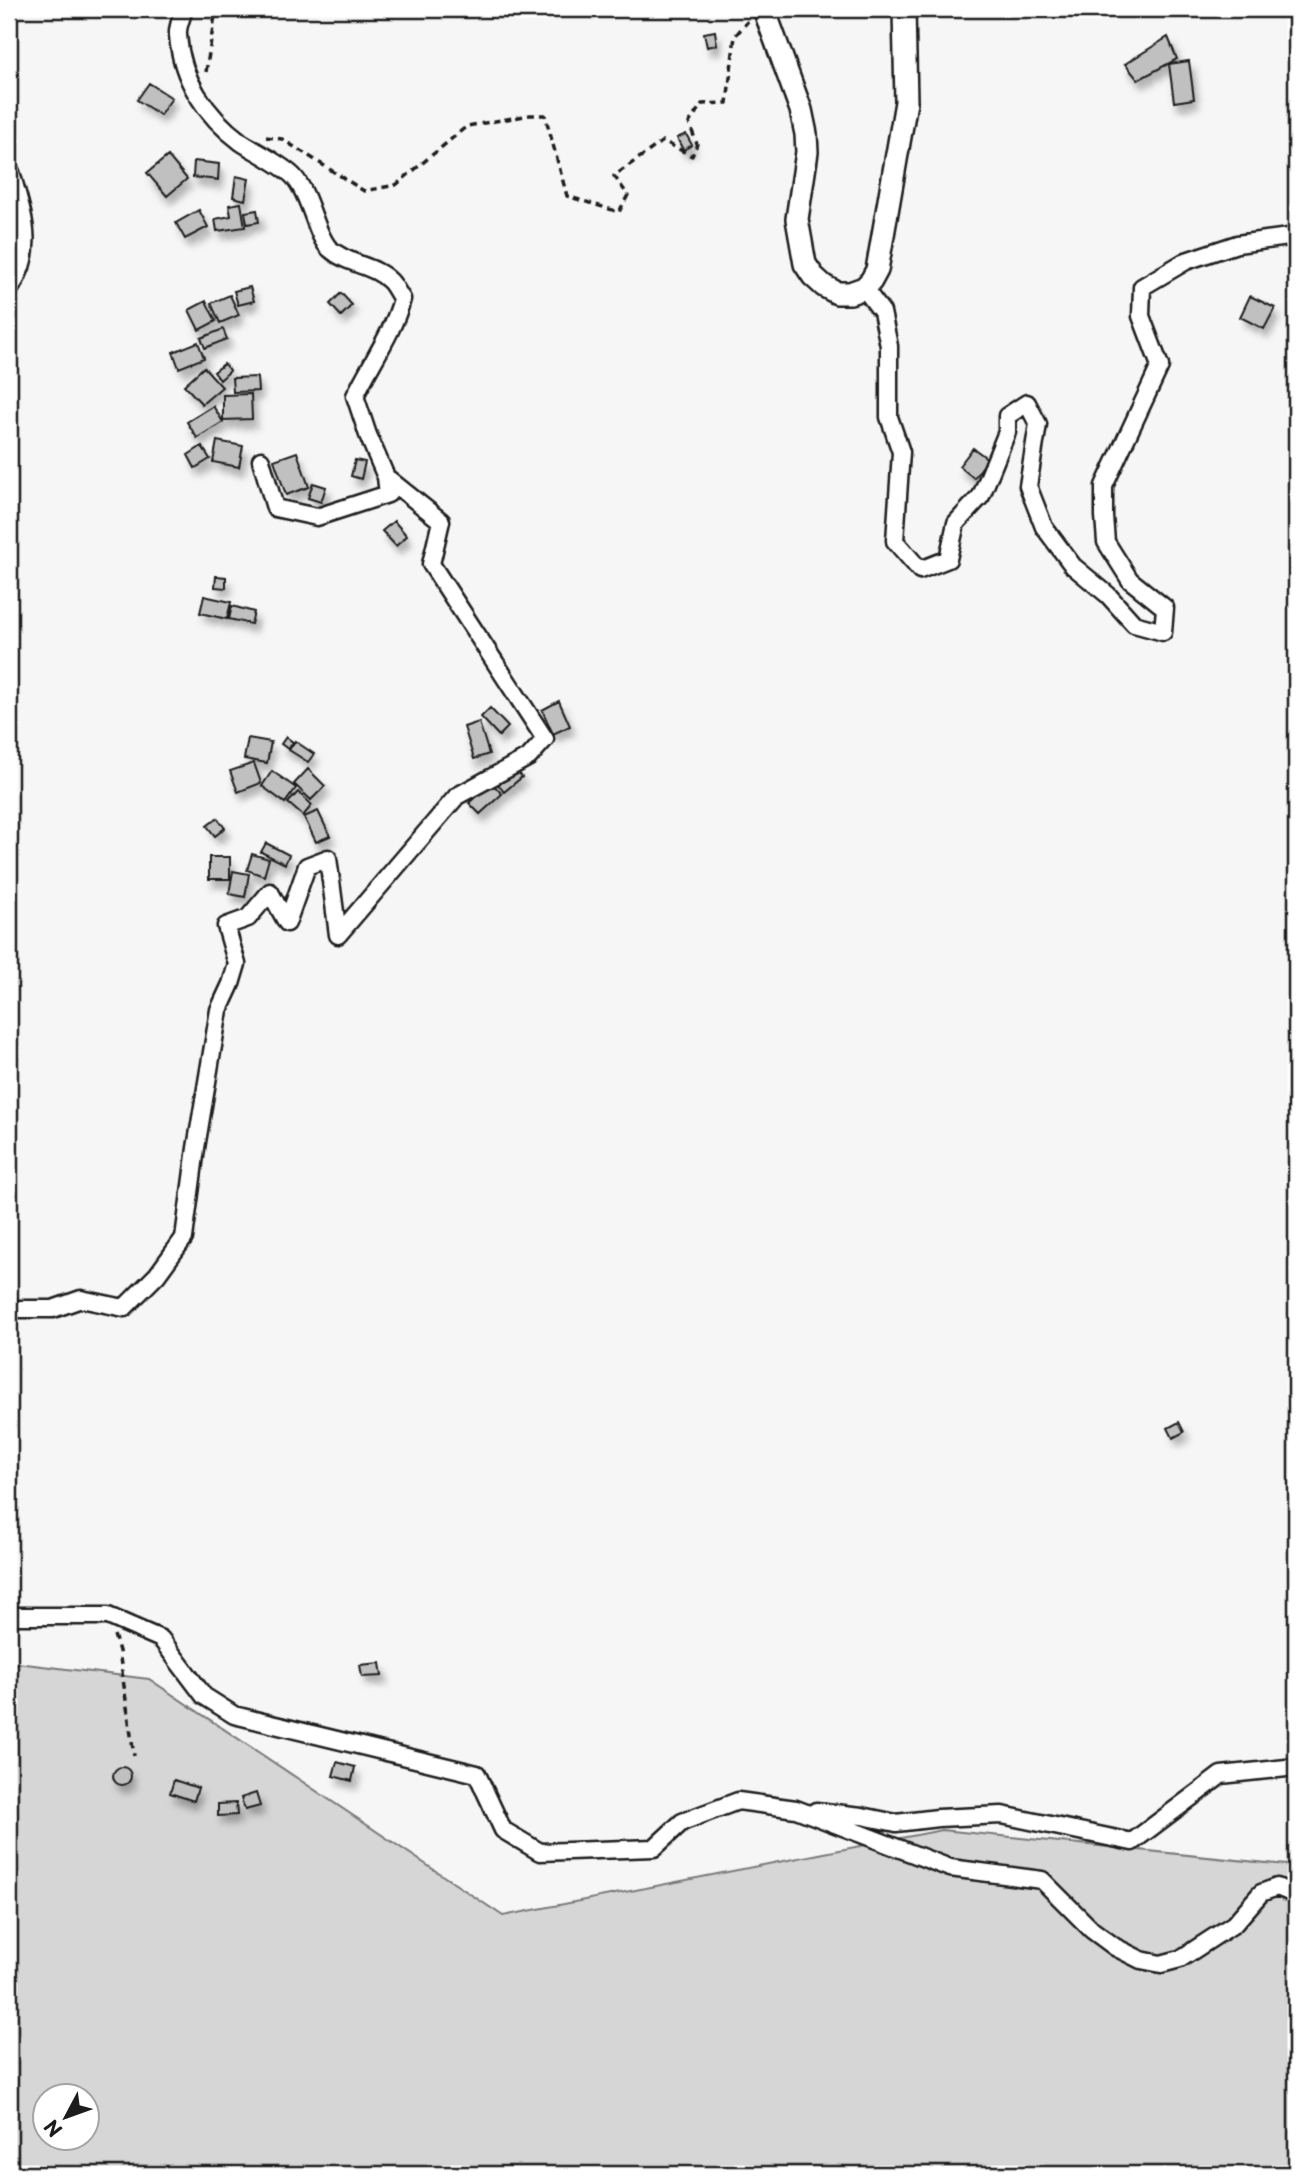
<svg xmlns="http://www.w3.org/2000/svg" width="1305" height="2183" viewBox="0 0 1305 2183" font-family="'Playpen Sans',sans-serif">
<defs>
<filter id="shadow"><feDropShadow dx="4.5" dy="8" stdDeviation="3.5" flood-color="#0004"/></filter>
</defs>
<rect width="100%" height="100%" fill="#f6f6f6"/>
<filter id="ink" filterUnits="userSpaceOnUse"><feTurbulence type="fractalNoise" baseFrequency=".0143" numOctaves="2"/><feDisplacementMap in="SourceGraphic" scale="14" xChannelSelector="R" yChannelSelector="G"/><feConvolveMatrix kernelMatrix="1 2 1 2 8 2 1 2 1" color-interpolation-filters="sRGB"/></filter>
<g filter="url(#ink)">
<!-- green -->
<path fill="#d6d6d6" stroke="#797979" stroke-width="2" fill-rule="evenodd" d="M9,1662L149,1679L503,1916L942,1830L1296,1866V2174H9ZM46,2096H88V2138H46Z"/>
<!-- building -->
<path fill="#c0c0c0" stroke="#1c1c1c" stroke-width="2" filter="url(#shadow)" d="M715,31L717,45L707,47L704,33Z
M1168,37L1177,59L1138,80L1125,64Z
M1189,61L1194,99L1174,102L1169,64Z
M149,83L172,98L160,115L137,100Z
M686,134L692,145L683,150L677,138Z
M168,156L187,179L167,196L147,173Z
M194,161L219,164L218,180L193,177Z
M236,176L249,179L245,200L233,197Z
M241,203L245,227L217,231L215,219L231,216L229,205Z
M199,210L208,227L185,239L176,223Z
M257,210L259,222L247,224L245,212Z
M250,287L254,301L238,305L234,291Z
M341,293L352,305L341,316L330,304Z
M230,295L239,315L220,323L211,303Z
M1250,296L1275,308L1264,329L1240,317Z
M206,301L216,321L199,330L189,310Z
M223,329L227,339L205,348L201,338Z
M198,342L204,358L179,368L173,352Z
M224,364L230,371L220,380L214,372Z
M204,367L222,387L202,404L184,385Z
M257,377L258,391L233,392L232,378Z
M251,394L252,419L223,420V395Z
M213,406L223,422L197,438L187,422Z
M217,441L243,446L239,467L213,462Z
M202,446L210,459L195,468L188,455Z
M973,448L988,459L974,478L959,466Z
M297,452L309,487L286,495L274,460Z
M355,460L365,462L361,479L351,476Z
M313,483L326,487L321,502L308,498Z
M394,521L407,536L396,546L382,531Z
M216,576L226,577V588L215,587Z
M204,596L231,602L227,619L200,613Z
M232,606L254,612L251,624L229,619Z
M559,701L570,726L553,734L542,710Z
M490,708L508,727L499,736L481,717Z
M479,722L489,754L474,759L464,727Z
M286,737L293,742L288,749L281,744Z
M248,738L271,742L267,763L244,759Z
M295,741L314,754L308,762L289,750Z
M254,763L261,783L238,792L230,771Z
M515,768L522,777L504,792L497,783Z
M308,769L325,786L311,800L294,784Z
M272,771L296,788L285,803L262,786Z
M491,782L502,794L480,814L469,803Z
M298,792L312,805L303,816L288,803Z
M318,811L330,836L316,842L304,817Z
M217,818L225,828L215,836L207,826Z
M266,843L289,855L285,864L261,852Z
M252,854L269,859L264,876L247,870Z
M209,857H230V879H209Z
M233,871L249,874L245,897L229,894Z
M1179,1422L1184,1432L1173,1438L1168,1428Z
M380,1663L382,1676L362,1677L360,1665Z
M337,1762L355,1767L352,1781L333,1776Z
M113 1776a9 9 0 1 1 18 0a9 9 0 1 1-18 0Z
M174,1780L198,1788L194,1801L170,1793Z
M256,1793L260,1806L245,1810L241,1798Z
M236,1803L237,1815L218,1816V1804Z"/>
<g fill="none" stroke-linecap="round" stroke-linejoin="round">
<!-- street casing -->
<g stroke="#1c1c1c" stroke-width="21">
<path id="street" d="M184,9C182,17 177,27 178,35C181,79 206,116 241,142C256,152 283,165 294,177C311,196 316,237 330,249C348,265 375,265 390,281C395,286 398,294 402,299C393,333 370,364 355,396L368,435L386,477
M864,288L882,312L889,346V417L901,452L895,541L920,570L948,559L956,523L981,496L1007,432V416L1027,403L1038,424L1028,486L1044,527L1073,566L1108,595L1134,624L1163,632L1165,608L1130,580L1106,542L1104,516V486L1160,366L1141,316L1142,287L1186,261L1237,244L1296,236
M9,1313L12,1309H53L81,1299L124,1308L157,1275L184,1238L196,1148L219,1010L231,984L237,964L226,926L248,918L270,892L287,923L307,866L328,858L338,935L457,796L529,757L545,739L431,564L441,521L386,477L388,494L317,517L275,508L261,460
M9,1616H108L161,1639L204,1696L234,1715L477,1774L503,1830L540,1852L654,1848L682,1822L738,1801L796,1809L950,1868L1042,1880L1092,1930L1115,1947L1141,1960L1161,1964L1180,1959L1234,1924L1261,1893L1277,1887L1296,1895
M816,1811L862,1816L896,1823L938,1818L1002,1815L1132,1842L1221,1775L1296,1767"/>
</g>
<!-- secondary casing -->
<g stroke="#1c1c1c" stroke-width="26">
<path id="secondary" d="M764,9L801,110L806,134L807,152L797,219L805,264L813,276L824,286L837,293H850L864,288L871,281L877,270L906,102L904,9
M9,174C20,215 34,247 9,286"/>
</g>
<!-- path -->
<path stroke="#1c1c1c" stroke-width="3.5" stroke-dasharray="7 5" stroke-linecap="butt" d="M206,72L216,9
M266,137L282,139L364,191L396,185L467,126L530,115H545L567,196L619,212L628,195L614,176L663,141L692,156L697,144L689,123L702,104L727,103L735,36L748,21
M114,1635L119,1651L134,1756"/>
<!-- street -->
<use href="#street" stroke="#fff" stroke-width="16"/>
<!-- secondary -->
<use href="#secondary" stroke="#fff" stroke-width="21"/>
</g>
</g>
<!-- margin -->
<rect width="1305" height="2183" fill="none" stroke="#fff" stroke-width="35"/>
<rect x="18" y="18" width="1270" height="2148" fill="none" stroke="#1c1c1c" stroke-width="2.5" filter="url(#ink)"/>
<!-- north arrow -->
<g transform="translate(66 2117) rotate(229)"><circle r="33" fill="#ffffff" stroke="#a4a4a4" stroke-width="2"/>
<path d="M0-5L12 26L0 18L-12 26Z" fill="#1c1c1c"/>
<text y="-10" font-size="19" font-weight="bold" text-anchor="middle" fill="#1c1c1c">N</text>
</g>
</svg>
